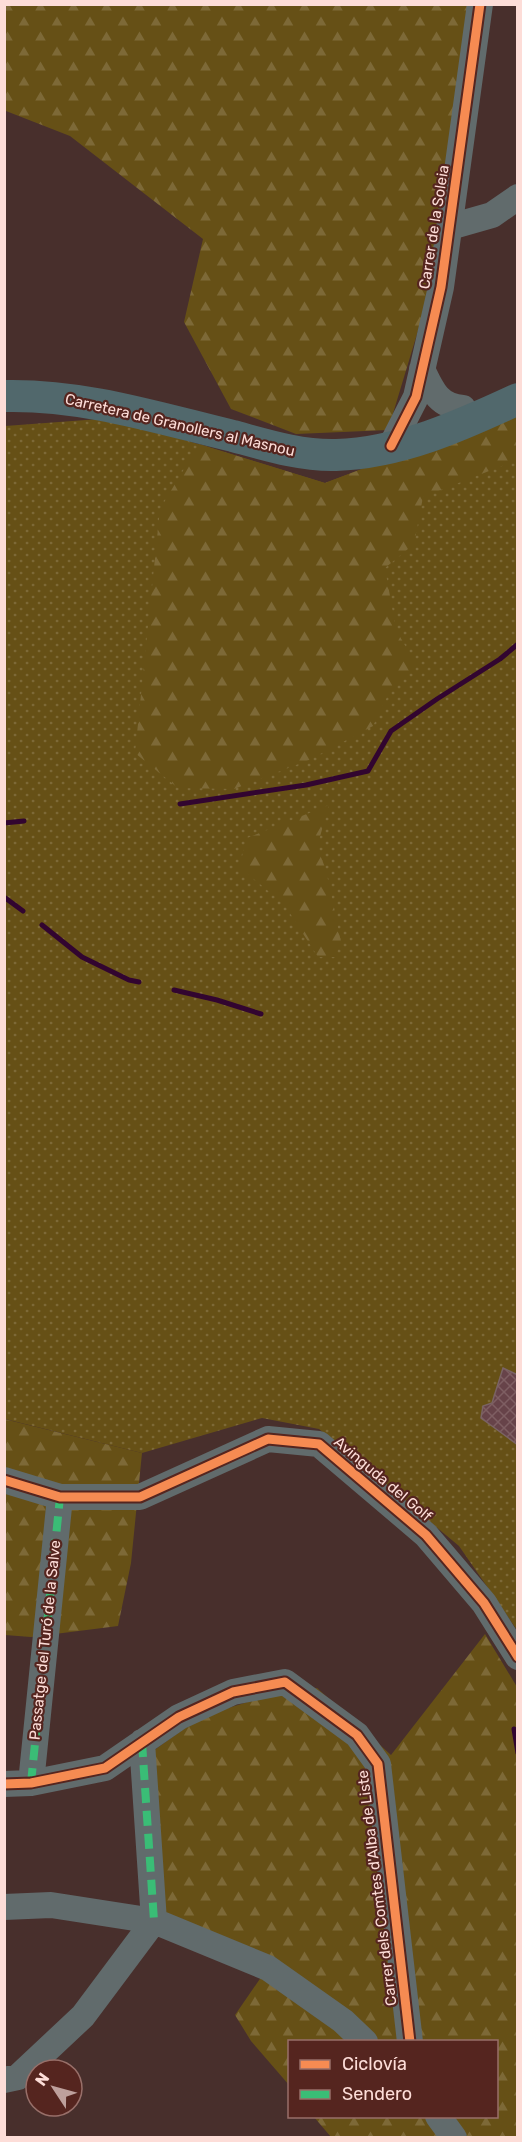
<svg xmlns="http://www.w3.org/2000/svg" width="522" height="2142" viewBox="0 0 522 2142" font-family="Rubik,sans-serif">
<defs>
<pattern id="grass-dots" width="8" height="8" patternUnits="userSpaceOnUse" patternTransform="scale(1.5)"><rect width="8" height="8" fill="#665016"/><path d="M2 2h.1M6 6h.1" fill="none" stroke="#7d6937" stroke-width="1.8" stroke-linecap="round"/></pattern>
<pattern id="forest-firs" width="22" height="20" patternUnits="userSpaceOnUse" patternTransform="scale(1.5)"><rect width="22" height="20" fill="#665016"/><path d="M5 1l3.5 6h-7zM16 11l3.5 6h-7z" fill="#7d6937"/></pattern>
<pattern id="building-cross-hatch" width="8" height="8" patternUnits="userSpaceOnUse" patternTransform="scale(1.5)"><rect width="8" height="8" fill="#674349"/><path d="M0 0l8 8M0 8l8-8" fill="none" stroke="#7e5e62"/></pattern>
</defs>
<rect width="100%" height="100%" fill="#482f2c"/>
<!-- grass -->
<path fill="url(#grass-dots)" d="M517,410V1630L459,1546L319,1429L262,1418L142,1453L5,1419V426L113,418L325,483Z"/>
<!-- forest -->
<path fill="url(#forest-firs)" d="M5,5H467L465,71L433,281L388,430L296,434L231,409L184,322L203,239L70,136L6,111L5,113Z
M517,410V460L423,497L414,544L385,568L396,630L417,666L388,695L373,726L309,760L234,789L178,788L135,753L160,509L199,444L325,483Z
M329,805L317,847L326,870L341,942L335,957H318L284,904L239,867L247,838Z
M4,1419L142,1453L131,1563L118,1626L31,1637L5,1635Z
M485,1634L517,1687V2137H331L314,2117L496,2116V2042H290L289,2085L251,2041L235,2015L273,1960L160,1915L146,1756L202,1716L267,1696L317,1688L391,1755Z"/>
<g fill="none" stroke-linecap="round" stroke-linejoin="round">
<!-- stream -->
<path stroke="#320530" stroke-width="5" d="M180,804L306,785L368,771L391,731L437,699L500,659L518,644
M4,823L24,821
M4,897L23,911
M42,925L82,957L129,980L139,982
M174,990L217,1000L261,1014
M514,1729L518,1753"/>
</g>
<!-- building -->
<path fill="url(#building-cross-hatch)" stroke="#7a6364" stroke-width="1.5" d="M503,1368L518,1375V1445L481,1418L483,1406L492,1403Z"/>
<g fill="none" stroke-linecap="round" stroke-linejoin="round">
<!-- minor -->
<path stroke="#616b6c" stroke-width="26" d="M450,227L492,215L518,197
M422,369C432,390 438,406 463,408
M391,446L416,397L441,287L480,4
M4,1480L60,1497H140L268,1439L319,1444L426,1535L484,1603L518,1657
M31,1783L60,1497
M4,1784L31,1783L105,1768L179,1717L233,1692L285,1682L357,1735L378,1764L410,2042
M4,1907L51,1905L154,1921L268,1968L343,2021L365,2042
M4,2080L18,2077L83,2016L154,1921L142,1742
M438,2116L454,2138"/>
<!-- major -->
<path stroke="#51686c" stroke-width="32" d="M4,396C83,394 158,418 233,436C266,445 301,456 336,455C400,453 460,426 518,399"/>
<!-- quiet -->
<path stroke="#3abd76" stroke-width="8" stroke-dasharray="15 8" stroke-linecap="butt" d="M142,1742L154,1921
M31,1783L60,1497"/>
<!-- cycleway casing -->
<g stroke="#55251f" stroke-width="13">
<path id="cycleway" d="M391,446L416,397L441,287L480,4
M4,1480L60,1497H140L268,1439L319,1444L426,1535L484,1603L518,1657
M4,1784L31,1783L105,1768L179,1717L233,1692L285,1682L357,1735L378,1764L410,2042"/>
</g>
<!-- cycleway -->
<use href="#cycleway" stroke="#f68b52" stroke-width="9"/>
</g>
<g text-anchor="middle" stroke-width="4.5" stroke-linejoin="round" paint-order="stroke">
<!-- street labels -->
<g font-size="15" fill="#fdddd8" stroke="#55251f">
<text transform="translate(434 227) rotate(-81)" y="5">Carrer de la Soleia</text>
<text transform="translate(180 425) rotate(13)" y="5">Carretera de Granollers al Masnou</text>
<text transform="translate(383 1479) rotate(40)" y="5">Avinguda del Golf</text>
<text transform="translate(45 1640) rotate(-84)" y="5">Passatge del Turó de la Salve</text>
<text transform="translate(377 1888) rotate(-97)" y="5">Carrer dels Comtes d'Alba de Liste</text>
</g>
</g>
<!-- border -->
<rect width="522" height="2142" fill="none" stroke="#fdddd8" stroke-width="12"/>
<!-- legend -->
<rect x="288" y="2040" width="210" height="78" fill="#55251f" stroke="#986f69" stroke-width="1.5"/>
<rect x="300" y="2060" width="30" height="9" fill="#f68b52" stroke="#986f69" stroke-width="1.5"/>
<text x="342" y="2070" font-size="18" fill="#fdddd8">Ciclovía</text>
<rect x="300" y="2090" width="30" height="9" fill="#3abd76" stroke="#986f69" stroke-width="1.5"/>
<text x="342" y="2100" font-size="18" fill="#fdddd8">Sendero</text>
<!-- north arrow -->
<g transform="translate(54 2088) rotate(306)"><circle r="28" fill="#55251f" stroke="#986f69" stroke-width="1.5"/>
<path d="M0-4.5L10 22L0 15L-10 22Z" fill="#bea09c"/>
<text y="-9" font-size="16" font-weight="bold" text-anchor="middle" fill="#fdddd8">N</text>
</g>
</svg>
